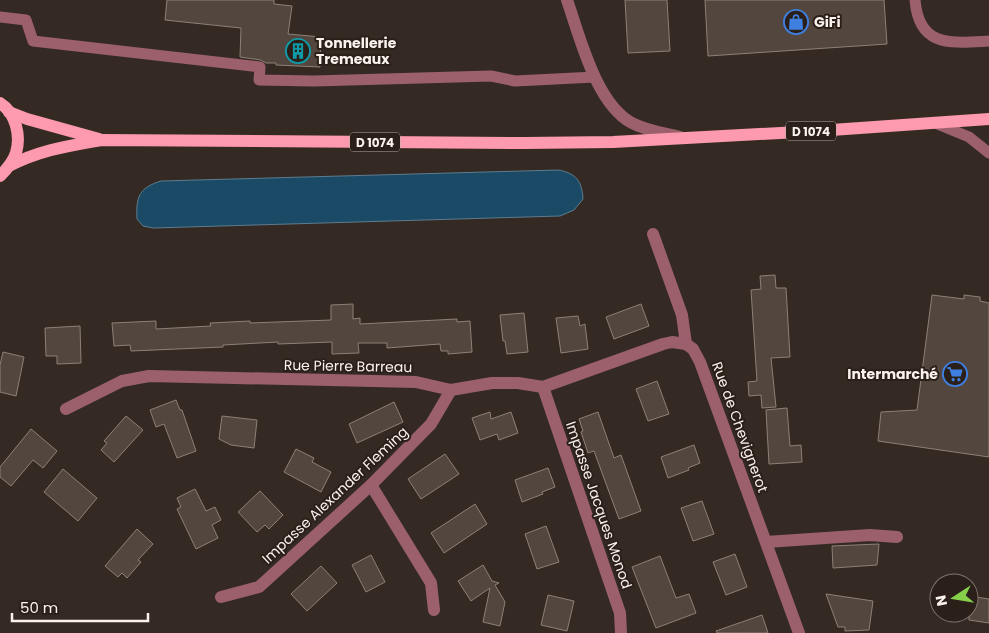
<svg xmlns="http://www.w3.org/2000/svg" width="989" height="633" font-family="Poppins,sans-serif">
<rect width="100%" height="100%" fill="#352a23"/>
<path fill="#1a4a66" stroke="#5d7c8e" d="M 558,170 C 576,173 582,181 583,199 L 574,210 L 560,216 L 153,228 L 143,226 L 137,219 C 136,198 138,188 161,181 Z"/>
<g fill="#52463e" stroke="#8e8077">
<path d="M 167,0 L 274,0 L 274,4 L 292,6 L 288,34 L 321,37 L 320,67 L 276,65 L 276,63 L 266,63 L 261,60 L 240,57 L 241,28 L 165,20 Z"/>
<path d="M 625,0 L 667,0 L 670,51 L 628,53 Z"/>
<path d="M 705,0 L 884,0 L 887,44 L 708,56 Z"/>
<path d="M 775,275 L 776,288 L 786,288 L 790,357 L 771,358 L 776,407 L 762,408 L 761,395 L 749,396 L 748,382 L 757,381 L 751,290 L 761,289 L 760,276 Z"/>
<path d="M 932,295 L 964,299 L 964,295 L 980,297 L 980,301 L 989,303 L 989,457 L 878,441 L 881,412 L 917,410 Z"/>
<path d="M 353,304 L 353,319 L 360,318 L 360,324 L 457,319 L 457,322 L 470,321 L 472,352 L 448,354 L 448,351 L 441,351 L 440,344 L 387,348 L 387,343 L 358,343 L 359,353 L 332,354 L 332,342 L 278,344 L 278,342 L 223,345 L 223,347 L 131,351 L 130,345 L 114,346 L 112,323 L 156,321 L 156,329 L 211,326 L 210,323 L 250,321 L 250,323 L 331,320 L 331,305 Z"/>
<path d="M 641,304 L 649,326 L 614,339 L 606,317 Z"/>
<path d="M 524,313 L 528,352 L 507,354 L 505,341 L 503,341 L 500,315 Z"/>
<path d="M 578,316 L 580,326 L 585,324 L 588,349 L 561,353 L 556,318 Z"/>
<path d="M 80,326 L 81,363 L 57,364 L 57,356 L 46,356 L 45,328 Z"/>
<path d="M 3,352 L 24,357 L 16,396 L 0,392 L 0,365 Z"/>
<path d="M 657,381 L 669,414 L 648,421 L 636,389 Z"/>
<path d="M 176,400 L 180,410 L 182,410 L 196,451 L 177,458 L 164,424 L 156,427 L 150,410 Z"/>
<path d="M 394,402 L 403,422 L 357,443 L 349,424 Z"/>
<path d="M 787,408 L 790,446 L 801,445 L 802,462 L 769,464 L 766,410 Z"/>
<path d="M 490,412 L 491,419 L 511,412 L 518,433 L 499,440 L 497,434 L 480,440 L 472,418 Z"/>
<path d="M 598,412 L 614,458 L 621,455 L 641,511 L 619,519 L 594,451 L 588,453 L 581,432 L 583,431 L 579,419 Z"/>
<path d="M 126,416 L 143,430 L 114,462 L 101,450 L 107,443 L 104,441 Z"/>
<path d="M 222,416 L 257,420 L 254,448 L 231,445 L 219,439 Z"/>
<path d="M 31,429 L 57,451 L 43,468 L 33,460 L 11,486 L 0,477 L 0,467 Z"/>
<path d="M 694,445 L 700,463 L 688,468 L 689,470 L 668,478 L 661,457 Z"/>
<path d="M 296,449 L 314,458 L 312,462 L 331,472 L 321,492 L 284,472 Z"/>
<path d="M 445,454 L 459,474 L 421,499 L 408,479 Z"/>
<path d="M 548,468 L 555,487 L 542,492 L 543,494 L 522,502 L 515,480 Z"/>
<path d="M 63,469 L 97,498 L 78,521 L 44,492 Z"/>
<path d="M 195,489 L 206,511 L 215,507 L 221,520 L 212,525 L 218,538 L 196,549 L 177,509 L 181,507 L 177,498 Z"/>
<path d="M 260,491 L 283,515 L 269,529 L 265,525 L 257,532 L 238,512 Z"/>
<path d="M 702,501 L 714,534 L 693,541 L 681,508 Z"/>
<path d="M 475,504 L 487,524 L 444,553 L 431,533 Z"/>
<path d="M 546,526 L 559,562 L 537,569 L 525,534 Z"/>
<path d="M 137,529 L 153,544 L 138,560 L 141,562 L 127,578 L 122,573 L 118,577 L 105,566 Z"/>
<path d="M 879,544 L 877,565 L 833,568 L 832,546 Z"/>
<path d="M 735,554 L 747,587 L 726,595 L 713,562 Z"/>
<path d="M 371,555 L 385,582 L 366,592 L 352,565 Z"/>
<path d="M 660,556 L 676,598 L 689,594 L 696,613 L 656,628 L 632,567 Z"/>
<path d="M 483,565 L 492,581 L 499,583 L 495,585 L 505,602 L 500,626 L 483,622 L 490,588 L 471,601 L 458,581 Z"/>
<path d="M 321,566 L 337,583 L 307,611 L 291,594 Z"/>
<path d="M 826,594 L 873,601 L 869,630 L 845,631 L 845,627 L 838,627 Z"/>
<path d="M 548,595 L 574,601 L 567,631 L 541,625 Z"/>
<path d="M 969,596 L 989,599 L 989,623 L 969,620 Z"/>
<path d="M 762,615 L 768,633 L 717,633 L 716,631 Z"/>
</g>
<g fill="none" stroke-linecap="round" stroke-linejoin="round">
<g stroke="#9c606d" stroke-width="11">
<path d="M 915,0 C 919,48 951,43 989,41"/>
<path d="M 0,17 L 26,20 L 33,41 L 260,67 L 259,80 L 314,81 L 491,76 L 515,81 L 595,77"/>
<path d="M 935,123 L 969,137 L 989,153"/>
</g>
<g stroke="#9c606d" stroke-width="12">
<path d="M 567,0 C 580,37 596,104 632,123 C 647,131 665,133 680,137"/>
<path d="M 653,234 L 682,315 L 686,344 L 693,349 L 700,362 L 799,633"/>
<path d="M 543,387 L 620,613 L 621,633"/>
<path d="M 66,409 L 122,381 L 149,376 L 416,382 L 451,390 L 492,383 L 518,383 L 543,387 L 663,344 L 672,342 L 686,344"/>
<path d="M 371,485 L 431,583 L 434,610"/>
<path d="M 766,542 L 870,535 L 897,537"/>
<path d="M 221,597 L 259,587 L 371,485 L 431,424 L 451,390"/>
</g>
<g stroke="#fd9aaf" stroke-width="12">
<path d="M 0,103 C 16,113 21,136 16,153 C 13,162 7,169 0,176"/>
<path d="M 9,112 L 27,119 L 99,139"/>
<path d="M 9,166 C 40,150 68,146 101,140 L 525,143 L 613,142 L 817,131 L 989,119"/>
</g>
</g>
<defs>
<symbol id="shop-ring" viewBox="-11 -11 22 22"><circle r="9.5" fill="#2b2019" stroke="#3f7fe0" stroke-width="1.5"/><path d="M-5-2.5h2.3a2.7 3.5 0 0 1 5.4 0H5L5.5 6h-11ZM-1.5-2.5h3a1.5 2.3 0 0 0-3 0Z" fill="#3f7fe0"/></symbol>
<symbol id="building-ring" viewBox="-11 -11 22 22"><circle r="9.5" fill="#2b2019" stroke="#0f9aa8" stroke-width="1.5"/><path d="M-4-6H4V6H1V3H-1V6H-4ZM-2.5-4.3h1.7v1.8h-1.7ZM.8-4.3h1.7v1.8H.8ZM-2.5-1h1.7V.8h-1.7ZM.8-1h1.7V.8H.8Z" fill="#0f9aa8"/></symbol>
<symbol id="supermarket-ring" viewBox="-11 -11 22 22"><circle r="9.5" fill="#2b2019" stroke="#3f7fe0" stroke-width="1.5"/><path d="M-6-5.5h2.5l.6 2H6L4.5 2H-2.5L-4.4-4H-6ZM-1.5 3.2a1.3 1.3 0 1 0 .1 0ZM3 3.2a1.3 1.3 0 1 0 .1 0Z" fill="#3f7fe0"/></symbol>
</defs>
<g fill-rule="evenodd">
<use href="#shop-ring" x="782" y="8" width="28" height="28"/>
<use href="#building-ring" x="284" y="37" width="28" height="28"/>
<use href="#supermarket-ring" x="941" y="360" width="28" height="28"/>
</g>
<g text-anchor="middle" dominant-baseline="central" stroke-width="4" stroke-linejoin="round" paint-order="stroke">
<g fill="#2b2019" stroke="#bcb3ad" stroke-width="1">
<rect x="786" y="121.5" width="50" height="19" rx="4"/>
<rect x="350" y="132.5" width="50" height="19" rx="4"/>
</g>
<g font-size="12" font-weight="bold" fill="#faf2ed">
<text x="811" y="131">D 1074</text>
<text x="375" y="142">D 1074</text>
</g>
<g font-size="14" font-weight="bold" fill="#faf2ed" stroke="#2b2019" text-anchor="start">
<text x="814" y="22">GiFi</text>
<text x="316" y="43">Tonnellerie<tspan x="316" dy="16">Tremeaux</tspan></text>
<text x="938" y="374" text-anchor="end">Intermarché</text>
</g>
<g font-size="14" fill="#faf2ed" stroke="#2b2019">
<text transform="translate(348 366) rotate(1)">Rue Pierre Barreau</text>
<text transform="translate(740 427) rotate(70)">Rue de Chevignerot</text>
<text transform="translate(335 495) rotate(-43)">Impasse Alexander Fleming</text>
<text transform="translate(599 505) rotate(71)">Impasse Jacques Monod</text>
</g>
</g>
<g transform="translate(954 598) rotate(258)"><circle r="24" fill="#2b2019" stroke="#7e746e"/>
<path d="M0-4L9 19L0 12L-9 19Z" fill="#86cf4b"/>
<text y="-8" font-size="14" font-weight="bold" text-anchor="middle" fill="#faf2ed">N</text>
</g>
<path d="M12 613v8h136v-8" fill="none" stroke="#faf2ed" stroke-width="2.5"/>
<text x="20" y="613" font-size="15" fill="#faf2ed" stroke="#2b2019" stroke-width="4" paint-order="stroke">50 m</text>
</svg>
